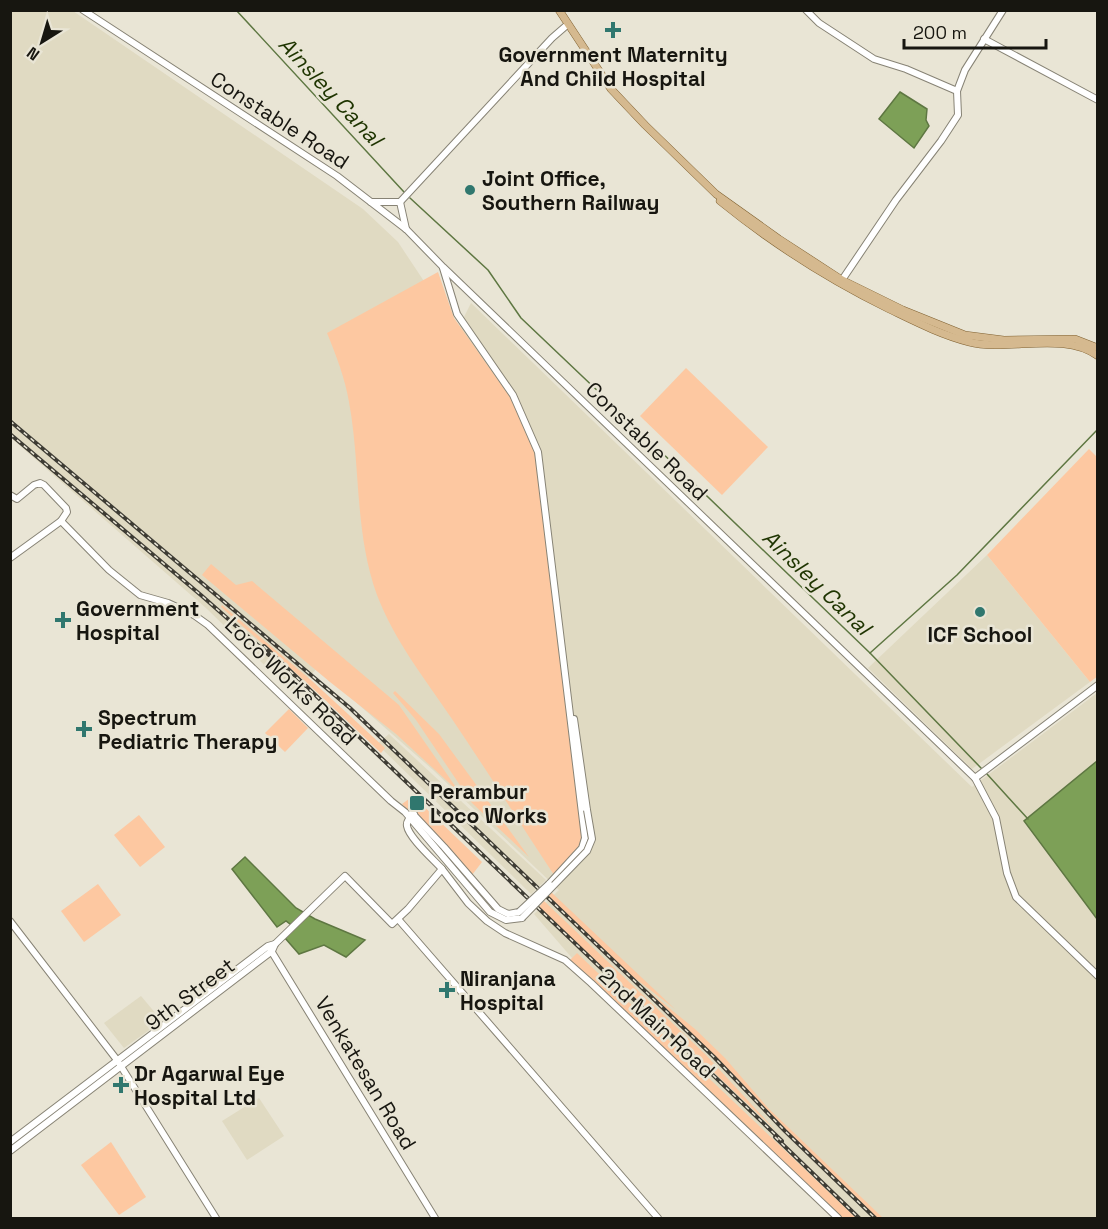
<svg xmlns="http://www.w3.org/2000/svg" width="1108" height="1229" font-family="'Space Grotesk',sans-serif">
<rect width="100%" height="100%" fill="#e9e5d5"/>
<g fill="#e0dac2">
<path d="M 11,11 L 73,11 L 363,209 L 398,242 L 457,331 L 471,303 L 972,787 L 1097,693 L 1097,1218 L 839,1218 L 765,1140 L 572,958 L 534,914 L 559,890 L 433,770 L 317,668 L 294,694 L 207,609 L 11,438 Z"/>
<path d="M 987,555 L 1090,682 L 972,769 L 868,668 Z"/>
<path d="M 389,734 L 546,880 L 531,894 L 377,744 Z"/>
<path d="M 141,996 L 162,1021 L 124,1048 L 104,1023 Z"/>
<path d="M 259,1098 L 284,1136 L 247,1160 L 222,1121 Z"/>
</g>
<g fill="#fdc8a1">
<path d="M 438,272 L 454,318 L 510,397 L 535,454 L 583,837 C 578,852 565,864 554,875 C 520,823 487,771 452,719 C 425,679 394,640 377,595 C 354,531 361,467 349,402 C 345,378 336,355 327,333 Z"/>
<path d="M 686,368 L 768,447 L 722,495 L 640,416 Z"/>
<path d="M 1089,449 L 1098,458 L 1098,676 L 1090,682 L 987,555 Z"/>
<path d="M 211,564 L 236,585 L 252,581 L 399,705 L 460,793 L 396,734 L 330,682 L 202,575 Z"/>
<path d="M 222,605 L 311,680 L 385,748 L 381,753 L 306,682 L 221,607 Z"/>
<path d="M 395,691 L 439,734 L 529,857 L 472,803 L 416,720 L 393,693 Z"/>
<path d="M 289,709 L 308,728 L 285,752 L 265,733 Z"/>
<path d="M 413,796 L 482,862 L 472,875 L 416,812 L 407,809 L 402,804 Z"/>
<path d="M 139,815 L 165,847 L 140,867 L 114,835 Z"/>
<path d="M 98,884 L 121,915 L 84,942 L 61,911 Z"/>
<path d="M 551,892 L 675,1009 L 628,973 L 547,896 Z"/>
<path d="M 544,901 L 706,1055 L 776,1131 L 539,907 Z"/>
<path d="M 577,953 L 856,1218 L 842,1218 L 569,961 Z"/>
<path d="M 647,990 L 695,1029 L 725,1058 L 769,1109 L 883,1218 L 877,1218 L 789,1134 L 739,1080 Z"/>
<path d="M 111,1142 L 146,1197 L 119,1215 L 81,1165 Z"/>
</g>
<g fill="#7da057" stroke="#5e7742" stroke-width="1.5">
<path d="M 900,92 L 927,109 L 926,120 L 929,126 L 914,148 L 879,119 Z"/>
<path d="M 1097,761 L 1097,919 L 1024,821 Z"/>
<path d="M 245,857 L 296,908 L 315,919 L 365,940 L 346,957 L 324,945 L 299,954 L 285,938 L 295,928 L 286,921 L 277,927 L 232,869 Z"/>
</g>
<g fill="none" stroke-linecap="round" stroke-linejoin="round">
<g stroke="#5e7742" stroke-width="1.5">
<path d="M 236,10 L 404,192"/>
<path d="M 410,198 L 488,270 L 521,318 L 623,415"/>
<path d="M 629,421 L 870,653 L 981,768"/>
<path d="M 870,653 L 957,575 L 1098,429"/>
<path d="M 987,774 L 1028,819"/>
</g>
<defs>
<g id="secondary">
<path d="M 83,10 L 337,176 L 406,229 L 443,267 L 975,778 L 996,818 L 1007,873 L 1016,897 L 1098,976"/>
<path d="M 806,10 L 819,23 L 874,59 L 906,69 L 957,91"/>
<path d="M 984,39 L 1098,100"/>
<path d="M 371,202 L 400,202 L 552,38 L 567,25"/>
<path d="M 400,202 L 406,229"/>
<path d="M 443,268 L 457,314 L 513,395 L 538,452 L 585,838 L 582,848 L 549,884"/>
<path d="M 842,280 L 896,200 L 941,141 L 958,115 L 957,91 L 965,70 L 1003,10"/>
<path d="M 10,495 L 17,499 L 34,485 L 40,483 L 44,485 L 66,508 L 67,512 L 61,521 L 109,570 L 140,595 L 168,603 L 194,615 L 208,625 L 391,801 L 405,812 L 490,912 L 506,920 L 522,918"/>
<path d="M 10,558 L 61,521"/>
<path d="M 574,719 L 587,810"/>
<path d="M 975,778 L 1098,685"/>
<path d="M 412,813 L 444,847 L 498,909 L 508,914 L 519,912"/>
<path d="M 442,869 L 468,903 L 487,921 L 505,933 L 565,960 L 591,983 L 838,1218"/>
<path d="M 398,919 L 658,1218"/>
<path d="M 10,921 L 117,1060 L 216,1218"/>
<path d="M 270,949 L 435,1218"/>
<path d="M 10,1142 L 268,946 L 275,944"/>
<path d="M 10,1151 L 272,951 L 275,944 L 345,876 L 392,924 L 408,909 L 442,869 C 434,860 409,838 407,826 C 406,821 410,818 414,814"/>
</g>
<g id="primary">
<path d="M 559,10 L 611,89 L 645,125 L 716,194 L 779,239 L 842,280 L 903,310 L 965,335 L 1004,340 L 1075,339 L 1098,348"/>
<path d="M 720,201 C 773,244 828,279 889,309 C 914,321 941,335 969,342 C 1008,352 1064,331 1098,356"/>
</g>
</defs>
<use href="#secondary" stroke="#878375" stroke-width="8"/>
<use href="#primary" stroke="#806232" stroke-width="8"/>
<use href="#secondary" stroke="#fff" stroke-width="6"/>
<use href="#primary" stroke="#d5b98f" stroke-width="7"/>
<defs>
<g id="rail">
<path d="M 10,421 L 350,708 L 714,1057 L 785,1131 L 875,1218"/>
<path d="M 10,434 L 202,596 L 269,655"/>
<path d="M 264,646 L 782,1141"/>
<path d="M 775,1137 L 859,1218"/>
</g>
</defs>
<use href="#rail" stroke="#3e3c34" stroke-width="4"/>
<use href="#rail" stroke="#e9e5d5" stroke-width="1.5" stroke-dasharray="4.5" stroke-linecap="butt"/>
<defs>
<g id="secondary-bridge">
<path d="M 519,912 L 549,884"/>
<path d="M 522,918 L 587,851 L 592,839 L 587,810"/>
</g>
</defs>
<use href="#secondary-bridge" stroke="#878375" stroke-width="8" stroke-linecap="butt"/>
<use href="#secondary-bridge" stroke="#fff" stroke-width="6"/>
</g>
<g fill="#30776e" stroke="#e9e5d5" stroke-width="2">
<path d="M610 21h6v6h6v6h-6v6h-6v-6h-6v-6h6z"/>
<circle cx="470" cy="190" r="6"/>
<circle cx="980" cy="612" r="6"/>
<path d="M60 611h6v6h6v6h-6v6h-6v-6h-6v-6h6z"/>
<path d="M81 720h6v6h6v6h-6v6h-6v-6h-6v-6h6z"/>
<rect x="409" y="795" width="16" height="16" rx="3"/>
<path d="M444 981h6v6h6v6h-6v6h-6v-6h-6v-6h6z"/>
<path d="M118 1076h6v6h6v6h-6v6h-6v-6h-6v-6h6z"/>
</g>
<g text-anchor="middle" dominant-baseline="central" stroke-width="5" stroke-linejoin="round" paint-order="stroke">
<g font-size="21" font-weight="bold" fill="#171610" stroke="#e9e5d5" text-anchor="start">
<text x="613" y="54" text-anchor="middle">Government Maternity<tspan x="613" dy="24">And Child Hospital</tspan></text>
<text x="482" y="178">Joint Office,<tspan x="482" dy="24">Southern Railway</tspan></text>
<text x="76" y="608">Government<tspan x="76" dy="24">Hospital</tspan></text>
<text x="980" y="634" text-anchor="middle">ICF School</text>
<text x="98" y="717">Spectrum<tspan x="98" dy="24">Pediatric Therapy</tspan></text>
<text x="430" y="791">Perambur<tspan x="430" dy="24">Loco Works</tspan></text>
<text x="460" y="978">Niranjana<tspan x="460" dy="24">Hospital</tspan></text>
<text x="134" y="1073">Dr Agarwal Eye<tspan x="134" dy="24">Hospital Ltd</tspan></text>
</g>
<g font-size="21" fill="#171610" stroke="#e9e5d5">
<text transform="translate(280 120) rotate(33)">Constable Road</text>
<text transform="translate(647 441) rotate(44)">Constable Road</text>
<text transform="translate(291 681) rotate(44)">Loco Works Road</text>
<text transform="translate(190 994) rotate(-37)">9th Street</text>
<text transform="translate(657 1023) rotate(43)">2nd Main Road</text>
<text transform="translate(366 1073) rotate(59)">Venkatesan Road</text>
</g>
<g font-size="22" font-style="italic" fill="#1e3400" stroke="#e9e5d5">
<text transform="translate(331 91) rotate(47)">Ainsley Canal</text>
<text transform="translate(817 582) rotate(44)">Ainsley Canal</text>
</g>
</g>
<rect width="1108" height="1229" fill="none" stroke="#171610" stroke-width="24"/>
<g transform="translate(42 42) rotate(217)" stroke="#e9e5d5" stroke-width="4.5" paint-order="stroke">
<path d="M0-4.5L10 22L0 15L-10 22Z" fill="#171610"/>
<text y="-9" font-size="16" font-weight="bold" text-anchor="middle" fill="#171610">N</text>
</g>
<path d="M904 39v9h142v-9" fill="none" stroke="#171610" stroke-width="3"/>
<text x="913" y="39" font-size="18" fill="#171610" stroke="#e9e5d5" stroke-width="4.5" paint-order="stroke">200 m</text>
</svg>
